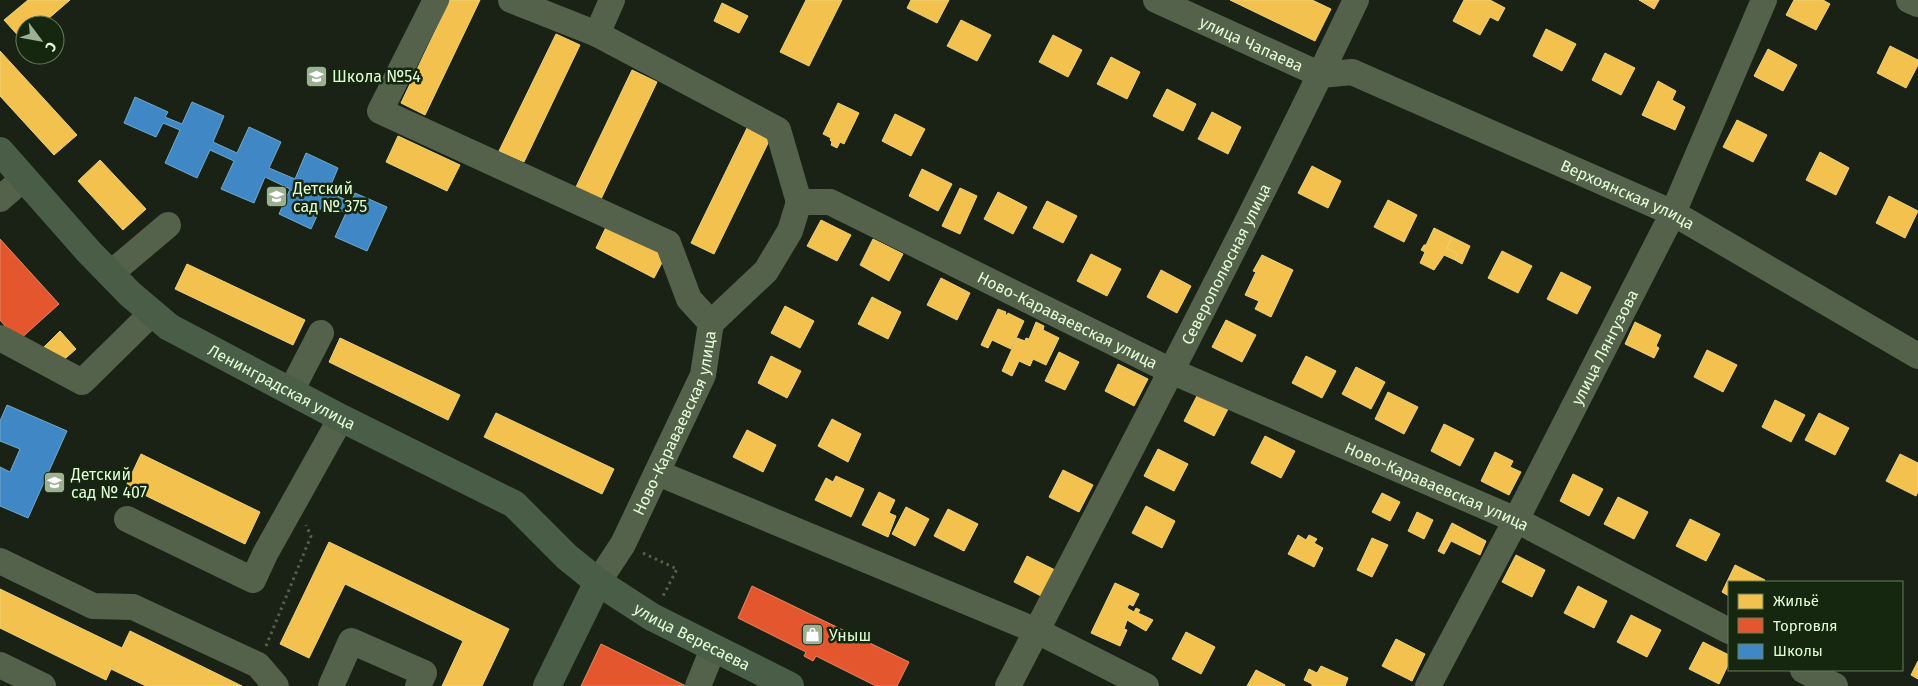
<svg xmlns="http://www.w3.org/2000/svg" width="1918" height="686" font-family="'Fira Sans',sans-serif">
<rect width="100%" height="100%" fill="#192215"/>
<g fill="#f2c14e" stroke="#eed377">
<path d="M 28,0 L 70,0 L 41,25 L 25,25 L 25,39 L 23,41 L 4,20 Z"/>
<path d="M 450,0 L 480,0 L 425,115 L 401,103 Z"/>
<path d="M 806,0 L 842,0 L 809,66 L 780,52 Z"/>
<path d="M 911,0 L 949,0 L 937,23 L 907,8 Z"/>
<path d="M 1230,0 L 1312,0 L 1331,9 L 1315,41 Z"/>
<path d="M 1464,0 L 1490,0 L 1505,8 L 1498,21 L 1490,17 L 1480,35 L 1453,21 Z"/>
<path d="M 1639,0 L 1659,0 L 1654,9 Z"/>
<path d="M 1794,0 L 1823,0 L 1830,4 L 1816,30 L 1786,15 Z"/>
<path d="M 722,3 L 748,16 L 739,33 L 714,21 Z"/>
<path d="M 961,20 L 991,35 L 977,61 L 947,46 Z"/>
<path d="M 1546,29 L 1576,44 L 1562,71 L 1533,56 Z"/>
<path d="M 556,34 L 580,45 L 524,162 L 499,151 Z"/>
<path d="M 1053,35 L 1082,50 L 1068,77 L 1039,62 Z"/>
<path d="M 1890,46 L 1918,60 L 1918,65 L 1906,88 L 1877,73 Z"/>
<path d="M 1768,49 L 1797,65 L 1783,91 L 1754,76 Z"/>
<path d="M 0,51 L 77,135 L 54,155 L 0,96 Z"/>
<path d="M 1605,53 L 1635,68 L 1621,95 L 1592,80 Z"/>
<path d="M 1111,57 L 1140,72 L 1127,99 L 1097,84 Z"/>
<path d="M 632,70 L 657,82 L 601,199 L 576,187 Z"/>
<path d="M 1658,81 L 1676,91 L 1672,100 L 1685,107 L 1675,130 L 1642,115 Z"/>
<path d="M 1167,89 L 1196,104 L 1183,131 L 1153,116 Z"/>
<path d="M 838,103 L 859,113 L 844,144 L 840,142 L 837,148 L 831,145 L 832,142 L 830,140 L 831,138 L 823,134 Z"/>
<path d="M 1212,112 L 1241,127 L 1228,154 L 1198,139 Z"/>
<path d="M 895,114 L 925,129 L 911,156 L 882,141 Z"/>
<path d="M 1737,120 L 1767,135 L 1753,162 L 1723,147 Z"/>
<path d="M 748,126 L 771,137 L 714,254 L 691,243 Z"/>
<path d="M 398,136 L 460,165 L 447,191 L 386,162 Z"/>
<path d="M 1820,152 L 1849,168 L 1836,195 L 1806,180 Z"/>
<path d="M 100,160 L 146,209 L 123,230 L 78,181 Z"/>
<path d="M 1312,166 L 1341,181 L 1328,208 L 1298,193 Z"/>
<path d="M 922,169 L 952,184 L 938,211 L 909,196 Z"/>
<path d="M 960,188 L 977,196 L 960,234 L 942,226 Z"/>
<path d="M 998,192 L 1027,207 L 1013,234 L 984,219 Z"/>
<path d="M 1889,196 L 1918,211 L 1905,238 L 1876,223 Z"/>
<path d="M 1388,200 L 1417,215 L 1404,242 L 1374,227 Z"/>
<path d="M 1047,201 L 1077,216 L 1063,243 L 1033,228 Z"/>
<path d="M 821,220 L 851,235 L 837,261 L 807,246 Z"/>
<path d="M 607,225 L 666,255 L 654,278 L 596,248 Z"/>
<path d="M 1434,228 L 1452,237 L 1447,248 L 1458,254 L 1455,260 L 1444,255 L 1434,270 L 1420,263 L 1425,252 L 1421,250 L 1424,245 L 1426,245 Z"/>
<path d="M 1452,237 L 1470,246 L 1462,264 L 1455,260 L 1458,254 L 1447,248 Z"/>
<path d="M 873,239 L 903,254 L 889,281 L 860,265 Z"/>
<path d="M 1502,251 L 1532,266 L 1518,293 L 1488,278 Z"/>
<path d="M 1091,254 L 1121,269 L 1107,296 L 1077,281 Z"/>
<path d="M 1262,255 L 1293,270 L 1271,317 L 1255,309 L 1259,301 L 1245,295 L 1256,272 L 1253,271 Z"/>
<path d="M 187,264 L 305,320 L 293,345 L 175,289 Z"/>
<path d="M 1161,270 L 1191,286 L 1177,313 L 1147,297 Z"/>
<path d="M 1561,272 L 1591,287 L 1577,314 L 1547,299 Z"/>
<path d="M 941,278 L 970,293 L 957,320 L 927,305 Z"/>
<path d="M 872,297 L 901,312 L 888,339 L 858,324 Z"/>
<path d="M 785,306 L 814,321 L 800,348 L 771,333 Z"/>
<path d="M 998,309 L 1006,312 L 1005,315 L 1007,315 L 1008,313 L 1024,321 L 1011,349 L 992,340 L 988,348 L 981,345 Z"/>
<path d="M 1226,320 L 1256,335 L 1242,362 L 1212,347 Z"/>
<path d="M 1036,322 L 1044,326 L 1043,330 L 1059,338 L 1046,365 L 1033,359 L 1030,366 L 1019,361 L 1012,376 L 1002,371 L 1017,338 L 1025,341 L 1026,338 L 1029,339 Z"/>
<path d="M 1635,322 L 1661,335 L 1656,346 L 1659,348 L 1654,358 L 1625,344 Z"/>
<path d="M 60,331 L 76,349 L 58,365 L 43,348 Z"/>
<path d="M 340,338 L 460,395 L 448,420 L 329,362 Z"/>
<path d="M 1707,350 L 1737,365 L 1723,392 L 1694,377 Z"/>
<path d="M 1059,352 L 1079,362 L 1065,390 L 1045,381 Z"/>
<path d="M 771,356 L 801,371 L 787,398 L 758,383 Z"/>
<path d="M 1306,356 L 1336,371 L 1322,398 L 1292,383 Z"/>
<path d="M 1118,364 L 1148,379 L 1134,406 L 1105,391 Z"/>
<path d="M 1356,367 L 1385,382 L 1371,409 L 1342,394 Z"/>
<path d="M 1388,392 L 1418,407 L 1404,434 L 1375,419 Z"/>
<path d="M 1198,394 L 1228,409 L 1214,436 L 1184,421 Z"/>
<path d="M 1775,400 L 1805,415 L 1791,442 L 1762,427 Z"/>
<path d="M 496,413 L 614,469 L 602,494 L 484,437 Z"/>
<path d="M 1819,413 L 1849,428 L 1835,455 L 1805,440 Z"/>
<path d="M 832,419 L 861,434 L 848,462 L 818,446 Z"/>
<path d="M 1444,424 L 1474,439 L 1460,466 L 1431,451 Z"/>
<path d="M 747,430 L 776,445 L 763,472 L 733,457 Z"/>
<path d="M 1265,436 L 1295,451 L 1281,478 L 1251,463 Z"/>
<path d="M 1158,449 L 1188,464 L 1174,491 L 1144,476 Z"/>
<path d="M 1495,452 L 1513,461 L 1510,467 L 1521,472 L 1509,495 L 1481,481 Z"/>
<path d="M 141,454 L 260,512 L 245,544 L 126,486 Z"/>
<path d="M 1900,454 L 1918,463 L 1918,492 L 1916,496 L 1886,481 Z"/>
<path d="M 1063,470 L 1093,485 L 1079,512 L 1049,497 Z"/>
<path d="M 1573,474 L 1603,489 L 1589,516 L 1560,501 Z"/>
<path d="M 836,476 L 864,489 L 851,517 L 815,500 L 826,478 L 833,482 Z"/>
<path d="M 879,492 L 895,500 L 889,513 L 896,516 L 888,537 L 862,525 Z"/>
<path d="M 1382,493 L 1400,502 L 1390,521 L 1372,512 Z"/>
<path d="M 1618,497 L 1648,512 L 1634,539 L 1604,524 Z"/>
<path d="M 1146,506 L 1175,521 L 1162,548 L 1132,533 Z"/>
<path d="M 906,507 L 929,519 L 915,546 L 892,534 Z"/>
<path d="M 948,509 L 978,524 L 964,551 L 934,536 Z"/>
<path d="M 1417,512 L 1433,520 L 1424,539 L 1408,531 Z"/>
<path d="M 1690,519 L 1720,534 L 1706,561 L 1676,546 Z"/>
<path d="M 1452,523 L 1486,541 L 1480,555 L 1451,541 L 1444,554 L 1438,551 Z"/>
<path d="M 1298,535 L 1306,540 L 1309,535 L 1317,539 L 1314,543 L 1323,548 L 1314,567 L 1288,554 Z"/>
<path d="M 1372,538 L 1388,545 L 1372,577 L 1357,570 Z"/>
<path d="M 329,542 L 509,629 L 482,686 L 442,686 L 463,641 L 345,584 L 309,658 L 280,644 Z"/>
<path d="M 1516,555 L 1545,570 L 1532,597 L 1502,582 Z"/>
<path d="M 1027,556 L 1057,571 L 1043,597 L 1014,582 Z"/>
<path d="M 1735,565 L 1765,580 L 1764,582 L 1729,582 L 1729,596 L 1722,592 Z"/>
<path d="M 1115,583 L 1139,594 L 1133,606 L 1129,604 L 1127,608 L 1134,612 L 1136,608 L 1140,610 L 1138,613 L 1153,620 L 1146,631 L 1127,620 L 1124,629 L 1127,630 L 1120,646 L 1091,633 Z"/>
<path d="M 1578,586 L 1607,601 L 1594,628 L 1564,613 Z"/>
<path d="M 0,589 L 122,648 L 130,631 L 242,686 L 146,686 L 111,669 L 106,680 L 0,628 Z"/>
<path d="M 1631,615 L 1661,630 L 1647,657 L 1617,642 Z"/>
<path d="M 1186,632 L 1215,647 L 1201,674 L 1172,659 Z"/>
<path d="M 1396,639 L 1425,654 L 1412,681 L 1382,666 Z"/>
<path d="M 1703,642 L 1729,655 L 1729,663 L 1719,684 L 1689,669 Z"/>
<path d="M 1918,661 L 1918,679 L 1911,675 Z"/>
<path d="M 1321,666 L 1348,678 L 1345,686 L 1312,686 L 1312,684 L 1304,680 L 1309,669 L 1317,673 Z"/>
<path d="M 1256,670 L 1285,685 L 1285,686 L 1247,686 Z"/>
</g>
<g fill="#e4572e" stroke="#e48960">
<path d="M 0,239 L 59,304 L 18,341 L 0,320 Z"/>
<path d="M 752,586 L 909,662 L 897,686 L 876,686 L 816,656 L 813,661 L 804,656 L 806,652 L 738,618 Z"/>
<path d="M 601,644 L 686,686 L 581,686 Z"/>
</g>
<g fill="#3f88c5" stroke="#70abca">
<path d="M 135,97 L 168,112 L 165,117 L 182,124 L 192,102 L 224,116 L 213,142 L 237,153 L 249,127 L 281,142 L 269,168 L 295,179 L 306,153 L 338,168 L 328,192 L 351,202 L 355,193 L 387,207 L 367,251 L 335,237 L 346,213 L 323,203 L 311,229 L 279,214 L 290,189 L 265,177 L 254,203 L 221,189 L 234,161 L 210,150 L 197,178 L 165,163 L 180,130 L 163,123 L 156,137 L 124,123 Z"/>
<path d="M 7,405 L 67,431 L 28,518 L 0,506 L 0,467 L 10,472 L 20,449 L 0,441 L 0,421 Z"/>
</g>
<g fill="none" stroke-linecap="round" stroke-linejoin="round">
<g stroke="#5c5e46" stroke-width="3" stroke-dasharray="2.5 4" stroke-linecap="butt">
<path d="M 643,553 L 677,569 L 662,598"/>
<path d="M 266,646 L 311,536 L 306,525"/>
</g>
<g stroke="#54624b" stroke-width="26">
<path d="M 436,0 L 380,111 L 668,243 L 689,299 L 711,323"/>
<path d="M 511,0 L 597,34"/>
<path d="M 612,0 L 597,34 L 778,130 L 799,202"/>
<path id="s1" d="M 1156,0 L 1321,75 L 1352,72 L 1673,213 L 1918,356"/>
<path d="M 1909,0 L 1918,4"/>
<path d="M 0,199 L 24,178"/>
<path d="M 110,274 L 168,225"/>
<path d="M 0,338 L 82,382 L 152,313"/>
<path d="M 291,391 L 321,333"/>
<path d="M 658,473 L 1037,631 L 1146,686"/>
<path d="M 127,519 L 253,580 L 265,554 L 341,418"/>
<path d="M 0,561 L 93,606 L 133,607 L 258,665 L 276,686"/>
<path id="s2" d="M 598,582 L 623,544 L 703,375 L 711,323 L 766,271 L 790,231 L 799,202 L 830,202 L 1171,371 L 1516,520 L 1729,631"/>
<path d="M 0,665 L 43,686"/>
<path d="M 1803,670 L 1835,686"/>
<path d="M 331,686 L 351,641 L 424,673 L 418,686"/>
<path d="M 698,686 L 713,649"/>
<path id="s3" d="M 1008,686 C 1126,458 1246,231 1356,0"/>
<path id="s4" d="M 1428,686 L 1516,520 L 1673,213 L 1764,0"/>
</g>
<g stroke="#4a5e47" stroke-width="28">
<path id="s5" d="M 0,151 L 89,252 L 130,294 L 169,327 L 341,418 L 514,504 L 567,557 L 598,582 L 652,617 L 790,686"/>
<path d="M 547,686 L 598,582"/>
</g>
</g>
<defs>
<symbol id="school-square" viewBox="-11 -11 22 22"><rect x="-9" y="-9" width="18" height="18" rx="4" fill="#9cb192" stroke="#162710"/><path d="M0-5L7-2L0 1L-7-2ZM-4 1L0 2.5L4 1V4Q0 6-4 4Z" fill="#fff"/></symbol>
<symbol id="shop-square" viewBox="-11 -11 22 22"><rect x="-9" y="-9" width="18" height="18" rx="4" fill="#9cb192" stroke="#162710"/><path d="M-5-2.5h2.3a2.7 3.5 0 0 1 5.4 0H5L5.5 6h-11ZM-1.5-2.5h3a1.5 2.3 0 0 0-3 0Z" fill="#fff"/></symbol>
</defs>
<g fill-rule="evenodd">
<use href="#school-square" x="304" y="64" width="25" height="25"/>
<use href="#school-square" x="264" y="184" width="25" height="25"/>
<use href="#school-square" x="42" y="470" width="25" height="25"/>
<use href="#shop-square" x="800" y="622" width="25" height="25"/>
</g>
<g text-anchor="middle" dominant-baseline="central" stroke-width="5" stroke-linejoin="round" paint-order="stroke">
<g font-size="16" fill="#e3fed6" stroke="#162710">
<text stroke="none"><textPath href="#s1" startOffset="105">улица Чапаева</textPath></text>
<text stroke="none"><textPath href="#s1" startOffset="514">Верхоянская улица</textPath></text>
<text stroke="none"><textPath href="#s3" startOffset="475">Северополюсная улица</textPath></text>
<text stroke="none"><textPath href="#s2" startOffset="734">Ново-Караваевская улица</textPath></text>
<text stroke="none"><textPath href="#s4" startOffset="382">улица Лянгузова</textPath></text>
<text stroke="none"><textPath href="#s5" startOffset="372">Ленинградская улица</textPath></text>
<text stroke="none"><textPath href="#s2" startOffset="178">Ново-Караваевская улица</textPath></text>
<text stroke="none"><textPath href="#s2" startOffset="1139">Ново-Караваевская улица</textPath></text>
<text stroke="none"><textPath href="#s5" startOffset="856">улица Вересаева</textPath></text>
</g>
<g font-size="16" fill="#e3fed6" stroke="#162710" text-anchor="start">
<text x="332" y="76">Школа №54</text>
<text x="293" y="188">Детский<tspan x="293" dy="18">сад № 375</tspan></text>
<text x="71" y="474">Детский<tspan x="71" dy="18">сад № 407</tspan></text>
<text x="829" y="635">Уныш</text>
</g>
</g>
<rect x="1728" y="581" width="175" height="90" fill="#162710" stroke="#687d5f"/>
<rect x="1738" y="594" width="25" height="15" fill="#f2c14e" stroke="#687d5f"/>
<text x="1773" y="606" font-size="15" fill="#e3fed6">Жильё</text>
<rect x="1738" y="618" width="25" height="15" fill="#e4572e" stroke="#687d5f"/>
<text x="1773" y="631" font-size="15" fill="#e3fed6">Торговля</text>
<rect x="1738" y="644" width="25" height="15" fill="#3f88c5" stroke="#687d5f"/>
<text x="1773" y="656" font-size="15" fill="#e3fed6">Школы</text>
<g transform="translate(40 40) rotate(122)"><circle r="24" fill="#162710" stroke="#687d5f"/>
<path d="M0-4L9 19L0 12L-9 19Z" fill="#9cb192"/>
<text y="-8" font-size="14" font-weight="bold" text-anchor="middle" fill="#e3fed6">С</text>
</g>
</svg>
